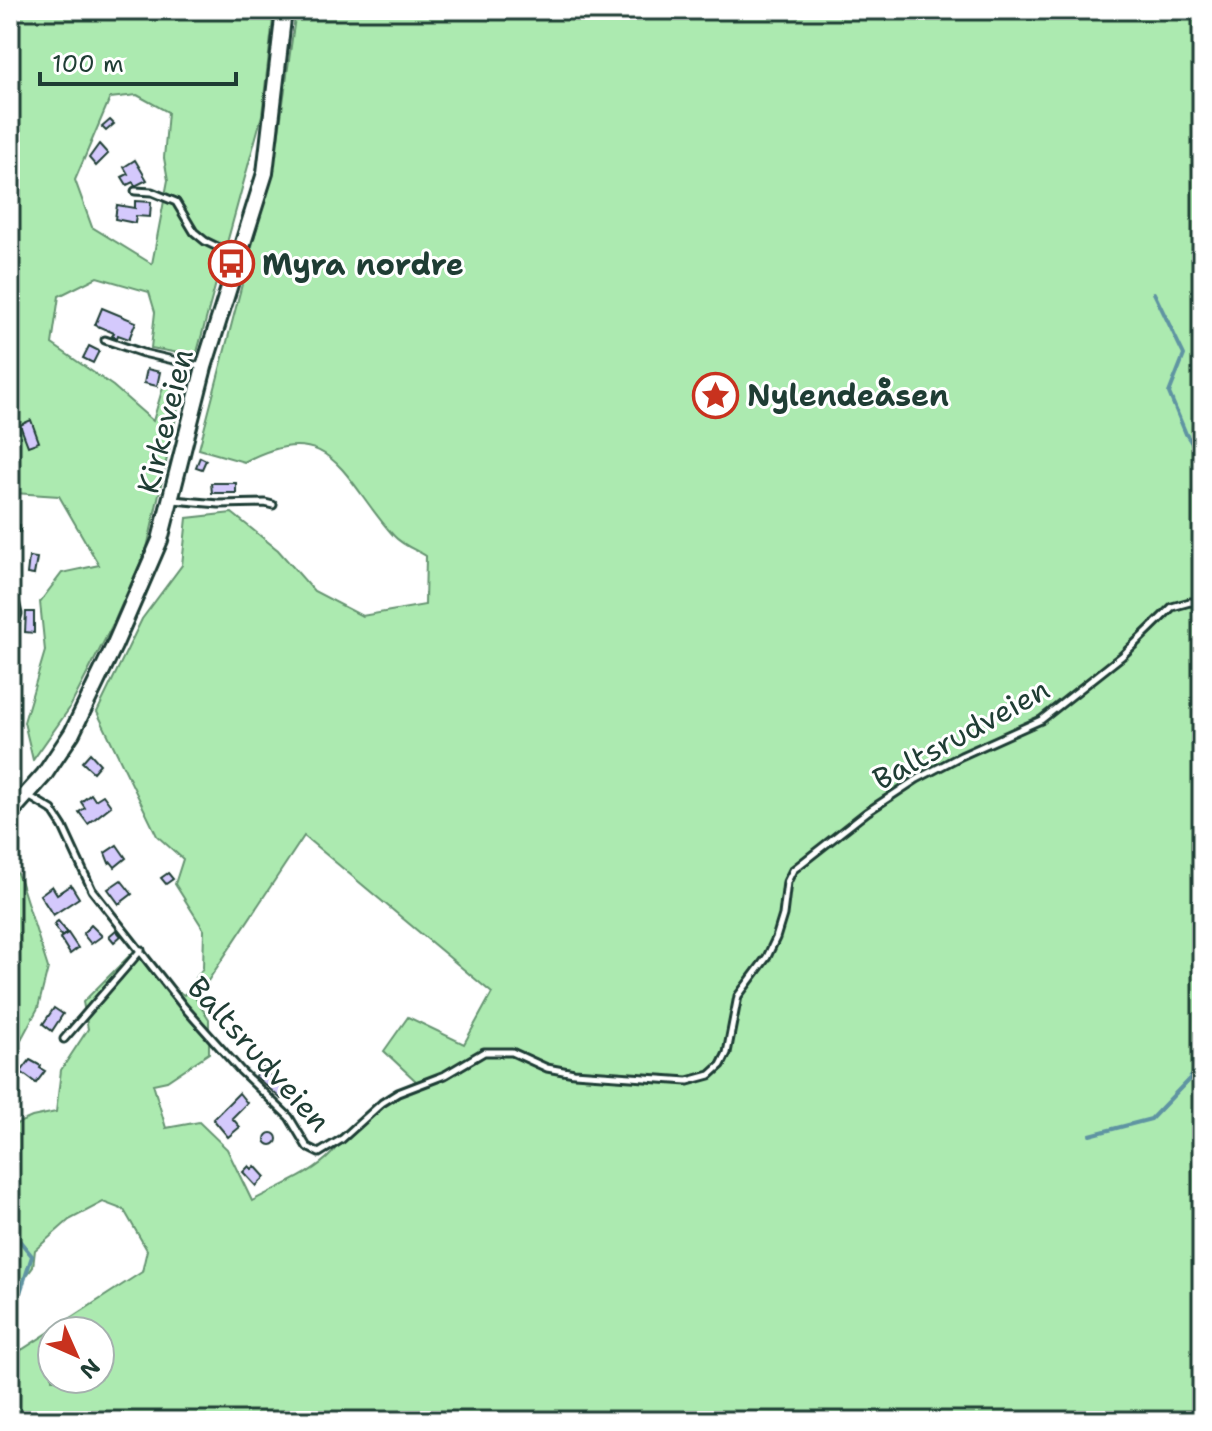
<svg xmlns="http://www.w3.org/2000/svg" width="1212" height="1431" font-family="'Shantell Sans',sans-serif">
<rect width="100%" height="100%" fill="#fff"/>
<filter id="ink" filterUnits="userSpaceOnUse"><feTurbulence type="fractalNoise" baseFrequency=".0125" numOctaves="2"/><feDisplacementMap in="SourceGraphic" scale="16" xChannelSelector="R" yChannelSelector="G"/><feConvolveMatrix kernelMatrix="1 2 1 2 8 2 1 2 1" color-interpolation-filters="sRGB"/></filter>
<g filter="url(#ink)">
<g fill="#aceab0" stroke="#669472" stroke-width="2" fill-rule="evenodd">
<path d="M 10,10 L 274,10 L 262,115 L 196,356 L 151,348 L 155,312 L 149,292 L 97,277 L 59,296 L 52,344 L 113,386 L 153,421 L 163,387 L 184,381 L 147,548 L 115,620 L 69,709 L 33,760 L 24,722 L 45,651 L 40,602 L 62,573 L 99,565 L 59,496 L 14,493 L 10,496 ZM 137,95 L 168,112 L 164,158 L 168,180 L 152,264 L 92,227 L 75,180 L 110,98 Z"/>
<path d="M 296,10 L 1202,10 L 1202,1421 L 10,1421 L 10,1354 L 23,1349 L 142,1272 L 147,1250 L 124,1210 L 103,1202 L 69,1220 L 35,1250 L 33,1267 L 10,1298 L 10,1117 L 14,1125 L 32,1117 L 56,1112 L 61,1070 L 88,1029 L 83,1002 L 135,950 L 152,974 L 184,995 L 203,968 L 204,930 L 175,884 L 183,859 L 157,836 L 97,712 L 142,619 L 182,565 L 187,518 L 232,513 L 278,550 L 314,591 L 362,616 L 425,605 L 426,556 C 416,550 402,545 394,536 C 344,482 333,414 244,462 L 199,449 L 258,223 L 278,139 ZM 304,836 L 492,993 L 464,1044 L 408,1017 L 384,1051 L 416,1081 C 388,1094 362,1112 342,1137 C 339,1142 336,1148 332,1153 C 312,1175 277,1187 252,1201 L 227,1149 L 199,1122 L 166,1128 L 153,1084 L 167,1081 L 209,1053 L 209,1019 L 196,999 ZM 52,1331 L 100,1331 L 100,1379 L 52,1379 Z"/>
<path d="M 10,858 L 20,880 L 48,968 L 38,1008 L 10,1060 Z"/>
</g>
<g fill="none" stroke-linecap="round" stroke-linejoin="round">
<g stroke="#5f94a2" stroke-width="4">
<path d="M 1154,293 L 1184,355 L 1169,393 L 1186,434 L 1202,459"/>
<path d="M 1090,1135 L 1151,1119 L 1195,1073 L 1202,1069"/>
<path d="M 10,1143 L 16,1206 L 10,1211"/>
<path d="M 10,1229 L 32,1256 L 20,1293 L 10,1295"/>
</g>
</g>
<g fill="#d4c9fc" stroke="#1f3d34" stroke-width="2">
<path d="M 110,120 L 114,124 L 106,131 L 102,127 Z"/>
<path d="M 99,144 L 108,154 L 96,166 L 89,158 Z"/>
<path d="M 135,160 L 147,180 L 135,186 L 133,182 L 127,185 L 122,177 L 128,174 L 124,167 Z"/>
<path d="M 135,201 L 151,202 L 150,217 L 136,216 L 135,223 L 115,219 L 117,205 L 135,208 Z"/>
<path d="M 102,308 L 136,322 L 129,339 L 118,335 L 117,338 L 112,336 L 114,333 L 95,325 Z"/>
<path d="M 89,346 L 99,351 L 93,363 L 83,358 Z"/>
<path d="M 147,369 L 160,372 L 157,386 L 144,383 Z"/>
<path d="M 31,420 L 39,442 L 28,446 L 20,425 Z"/>
<path d="M 200,457 L 206,460 L 202,469 L 196,467 Z"/>
<path d="M 211,483 L 236,483 L 236,493 L 212,493 Z"/>
<path d="M 10,524 L 20,525 L 20,532 L 15,532 L 15,539 L 10,538 Z"/>
<path d="M 29,557 L 37,558 L 34,575 L 27,574 Z"/>
<path d="M 26,612 L 34,612 L 34,633 L 25,632 Z"/>
<path d="M 10,722 L 14,722 L 17,762 L 10,762 Z"/>
<path d="M 90,753 L 100,764 L 93,772 L 82,762 Z"/>
<path d="M 91,794 L 95,800 L 103,795 L 111,806 L 88,824 L 79,812 L 85,808 L 81,802 Z"/>
<path d="M 117,845 L 126,858 L 115,867 L 111,862 L 109,863 L 105,853 Z"/>
<path d="M 168,873 L 173,879 L 166,884 L 161,878 Z"/>
<path d="M 121,880 L 132,894 L 119,904 L 108,889 Z"/>
<path d="M 71,885 L 79,898 L 53,915 L 40,895 L 52,886 L 57,894 Z"/>
<path d="M 58,921 L 67,932 L 61,936 L 54,924 Z"/>
<path d="M 91,925 L 102,936 L 91,944 L 83,934 Z"/>
<path d="M 116,930 L 121,936 L 114,942 L 109,936 Z"/>
<path d="M 68,933 L 78,948 L 70,954 L 60,938 Z"/>
<path d="M 54,1008 L 63,1014 L 52,1031 L 43,1024 Z"/>
<path d="M 30,1060 L 41,1066 L 40,1068 L 45,1071 L 36,1083 L 21,1072 Z"/>
<path d="M 263,1068 L 288,1092 L 281,1099 L 255,1076 Z"/>
<path d="M 239,1093 L 247,1103 L 232,1118 L 240,1127 L 228,1137 L 213,1119 Z"/>
<circle cx="271" cy="1139" r="6"/>
<path d="M 249,1166 L 252,1169 L 255,1166 L 265,1177 L 256,1186 L 243,1172 Z"/>
</g>
<g fill="none" stroke-linecap="round" stroke-linejoin="round">
<defs>
<g id="service">
<path d="M 135,191 L 152,192 L 176,202 L 194,232 L 205,241 L 238,257"/>
<path d="M 105,340 L 143,353 L 203,367"/>
<path d="M 173,500 L 219,504 L 265,503 L 273,505"/>
<path d="M 10,579 L 18,614 L 10,640"/>
<path d="M 27,795 L 52,810 L 63,827 L 92,890 L 184,1007 L 241,1071 L 289,1117 L 307,1147 L 319,1153 L 342,1139 L 382,1103 L 398,1093 L 445,1075 L 484,1052 L 512,1052 L 547,1068 L 574,1073 L 688,1081 L 710,1075 L 721,1065 L 727,1053 L 738,996 L 767,957 L 776,938 L 783,915 L 787,882 L 793,870 L 867,812 L 917,779 L 961,756 L 1041,720 L 1122,656 L 1172,607 L 1190,602 L 1202,603"/>
<path d="M 64,1039 L 141,950"/>
</g>
<path id="secondary" d="M 10,813 L 44,775 L 72,733 L 114,646 L 160,540 L 204,367 L 265,173 L 284,10"/>
</defs>
<use href="#service" stroke="#1f3d34" stroke-width="11"/>
<use href="#secondary" stroke="#1f3d34" stroke-width="20"/>
<use href="#service" stroke="#fff" stroke-width="5"/>
<use href="#secondary" stroke="#fff" stroke-width="14"/>
</g>
</g>
<defs>
<symbol id="bus-ring" viewBox="-11 -11 22 22"><circle r="9.5" fill="#fff" stroke="#c8321e" stroke-width="1.5"/><path d="M-5-6H5V4H4V6H2V4H-2V6H-4V4H-5ZM-3.5-4V0h7V-4ZM-3.5 1.2v1.5H-2V1.2ZM2 1.2v1.5H3.5V1.2Z" fill="#c8321e"/></symbol>
<symbol id="sight-ring" viewBox="-11 -11 22 22"><circle r="9.5" fill="#fff" stroke="#c8321e" stroke-width="1.5"/><path d="M0-6L1.8-2.2L6-1.7L2.9 1.2L3.7 5.4L0 3.3L-3.7 5.4L-2.9 1.2L-6-1.7L-1.8-2.2Z" fill="#c8321e"/></symbol>
</defs>
<g fill-rule="evenodd">
<use href="#bus-ring" x="206" y="238" width="51" height="51"/>
<use href="#sight-ring" x="690" y="370" width="51" height="51"/>
</g>
<g text-anchor="middle" dominant-baseline="central" stroke-width="6" stroke-linejoin="round" paint-order="stroke">
<g font-size="30" font-weight="bold" fill="#1f3d34" stroke="#fff" text-anchor="start">
<text x="262" y="264">Myra nordre</text>
<text x="747" y="395">Nylendeåsen</text>
</g>
<g font-size="30" fill="#1f3d34" stroke="#fff">
<text transform="translate(165 421) rotate(-76)">Kirkeveien</text>
<text transform="translate(961 734) rotate(-29)">Baltsrudveien</text>
<text transform="translate(259 1054) rotate(48)">Baltsrudveien</text>
</g>
</g>
<rect width="1212" height="1431" fill="none" stroke="#fff" stroke-width="40"/>
<rect x="20" y="20" width="1172" height="1391" fill="none" stroke="#1f3d34" stroke-width="3" filter="url(#ink)"/>
<g transform="translate(76 1355) rotate(135)"><circle r="38" fill="#ffffff" stroke="#a5b1ae" stroke-width="2"/>
<path d="M0-6L14 30L0 20L-14 30Z" fill="#c8321e"/>
<text y="-12" font-size="22" font-weight="bold" text-anchor="middle" fill="#1f3d34">N</text>
</g>
<path d="M40 72v12h196v-12" fill="none" stroke="#1f3d34" stroke-width="4"/>
<text x="52" y="72" font-size="24" fill="#1f3d34" stroke="#ffffff" stroke-width="6" paint-order="stroke">100 m</text>
</svg>
